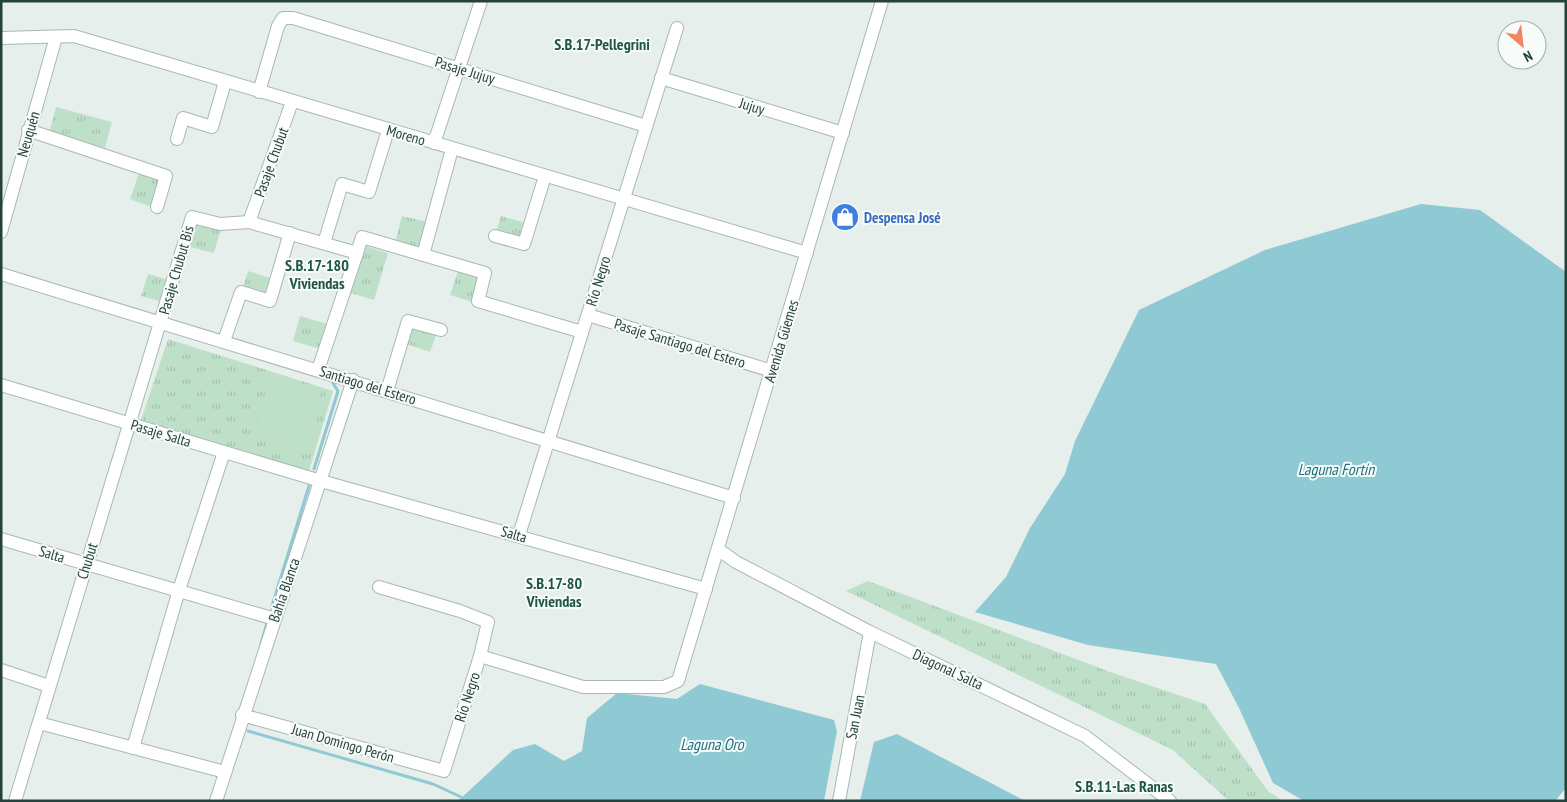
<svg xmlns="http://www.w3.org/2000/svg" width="1567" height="802" font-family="'PT Sans Narrow',sans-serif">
<defs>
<pattern id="grass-tufts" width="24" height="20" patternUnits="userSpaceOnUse" patternTransform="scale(1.25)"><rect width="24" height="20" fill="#bfe0c8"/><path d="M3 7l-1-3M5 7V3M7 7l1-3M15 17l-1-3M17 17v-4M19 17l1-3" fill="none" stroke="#a4c1ad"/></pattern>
</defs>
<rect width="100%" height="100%" fill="#e6efeb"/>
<g fill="url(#grass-tufts)">
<path d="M 56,107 L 112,122 L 105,148 L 49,133 Z"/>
<path d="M 139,173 L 161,180 L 152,207 L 130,199 Z"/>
<path d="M 402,216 L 427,222 L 421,249 L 395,243 Z"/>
<path d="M 501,216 L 526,223 L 521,242 L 495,236 Z"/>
<path d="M 197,224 L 220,231 L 214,253 L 190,247 Z"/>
<path d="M 365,246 L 388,253 L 374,300 L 351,293 Z"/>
<path d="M 459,268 L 482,275 L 473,302 L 450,295 Z"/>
<path d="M 248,271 L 273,279 L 267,298 L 242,290 Z"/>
<path d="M 148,274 L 166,279 L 160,301 L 141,296 Z"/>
<path d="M 300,316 L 327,324 L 320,349 L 293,341 Z"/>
<path d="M 410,324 L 437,333 L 430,352 L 404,343 Z"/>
<path d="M 168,339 L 333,391 L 309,471 L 141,420 Z"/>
<path d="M 868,581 L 1113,673 L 1205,704 L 1268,791 L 1283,801 L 1229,801 L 1173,750 L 846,591 Z"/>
</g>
<path fill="#bfe0c8" d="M 270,375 L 322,389 L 304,453 L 252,439 Z"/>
<g fill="#8ec9d4">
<path d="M 1421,204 L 1480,210 L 1566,272 L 1566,788 L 1555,801 L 1304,801 L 1273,783 L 1239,708 L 1216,664 L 1088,645 L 975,612 L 1006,577 L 1030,528 L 1065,474 L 1075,441 L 1139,310 L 1265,250 Z"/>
<path d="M 700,684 L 834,720 L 837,731 L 824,801 L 458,801 L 513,750 L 535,744 L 564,761 L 582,751 L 587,718 L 617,693 L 677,699 Z"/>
<path d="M 897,734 L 1025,801 L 860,801 L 874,742 Z"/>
</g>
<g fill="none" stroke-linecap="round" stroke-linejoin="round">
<g stroke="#8ec9d4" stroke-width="3">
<path d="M 314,469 L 338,391 L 331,380"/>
<path d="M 272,606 L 309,486"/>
<path d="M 261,644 L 267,623"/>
<path d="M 248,731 L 433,784 L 461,797"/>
</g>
<defs>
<g id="minor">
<path d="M 1,38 L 74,36 L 807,253"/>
<path d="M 661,78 L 843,133"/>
<path d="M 259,92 L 278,26 L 283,18 L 293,18 L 646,126"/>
<path d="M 28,130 L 166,176 L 157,207"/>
<path d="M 177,139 L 183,118 L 212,127 L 225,82"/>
<path d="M 434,143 L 481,1"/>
<path d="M 249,222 L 292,102"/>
<path d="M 1,232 L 56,37"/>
<path d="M 495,236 L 524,244 L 545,176"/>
<path d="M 324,243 L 342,184 L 369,192 L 388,130"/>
<path d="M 423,255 L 452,149"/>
<path d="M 1,274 L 734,498"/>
<path d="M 588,315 L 772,371"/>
<path d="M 224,341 L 241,292 L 270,301 L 290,233"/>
<path d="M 318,370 L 357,253"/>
<path d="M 1,385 L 321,481 L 706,589"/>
<path d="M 387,391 L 408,321 L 441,330"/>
<path d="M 519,535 L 677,28"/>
<path d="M 1,539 L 275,619"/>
<path d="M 719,550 L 736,562 L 870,632 L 1085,736 L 1170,801"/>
<path d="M 480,656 L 583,687 L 664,687 L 678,681 L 882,1"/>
<path d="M 1,670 L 49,686"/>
<path d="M 242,715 L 444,771 L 480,656 L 488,622 L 460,611 L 379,587"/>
<path d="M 39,723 L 225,772"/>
<path d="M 133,748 L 179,590 L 224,452"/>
<path d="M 15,801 L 192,217 L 220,224 L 249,222 L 357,253 L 362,237 L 485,273 L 478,301 L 582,332"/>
<path d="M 216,801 L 353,380"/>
<path d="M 839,801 L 870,632"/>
</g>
</defs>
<use href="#minor" stroke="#a8b8b2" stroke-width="14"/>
<use href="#minor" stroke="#fff" stroke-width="12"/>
</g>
<defs>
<symbol id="shop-disc" viewBox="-11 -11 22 22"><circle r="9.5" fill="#3f7fe0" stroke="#f7fbf9"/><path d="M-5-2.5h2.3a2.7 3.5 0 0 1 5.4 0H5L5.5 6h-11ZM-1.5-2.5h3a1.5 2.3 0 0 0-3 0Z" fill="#fff"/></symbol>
</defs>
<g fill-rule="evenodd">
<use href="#shop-disc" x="829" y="201" width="32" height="32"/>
</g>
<g text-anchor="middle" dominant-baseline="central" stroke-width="4" stroke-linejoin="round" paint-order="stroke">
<g font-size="15" fill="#24423a" stroke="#f7fbf9">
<text transform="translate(465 70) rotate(17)">Pasaje Jujuy</text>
<text transform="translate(752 106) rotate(17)">Jujuy</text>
<text transform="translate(28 134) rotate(-74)">Neuquén</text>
<text transform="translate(406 135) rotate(16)">Moreno</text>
<text transform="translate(271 162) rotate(-70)">Pasaje Chubut</text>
<text transform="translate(176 270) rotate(-74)">Pasaje Chubut Bis</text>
<text transform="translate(598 281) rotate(-73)">Río Negro</text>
<text transform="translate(781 341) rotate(-73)">Avenida Güemes</text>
<text transform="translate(680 343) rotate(17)">Pasaje Santiago del Estero</text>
<text transform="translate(368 385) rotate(17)">Santiago del Estero</text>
<text transform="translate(161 433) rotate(17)">Pasaje Salta</text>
<text transform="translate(514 534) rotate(16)">Salta</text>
<text transform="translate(52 554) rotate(17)">Salta</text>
<text transform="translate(87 561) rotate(-73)">Chubut</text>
<text transform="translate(284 590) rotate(-71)">Bahía Blanca</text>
<text transform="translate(948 669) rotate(25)">Diagonal Salta</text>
<text transform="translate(467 697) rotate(-72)">Río Negro</text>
<text transform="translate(855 717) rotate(-79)">San Juan</text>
<text transform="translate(343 743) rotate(16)">Juan Domingo Perón</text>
</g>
<g font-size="15" font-weight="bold" fill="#366cbe" stroke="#f7fbf9" text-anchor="start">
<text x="864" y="217">Despensa José</text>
</g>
<g font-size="16" font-weight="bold" fill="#1f5548" stroke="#f7fbf9">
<text x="602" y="44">S.B.17-Pellegrini</text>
<text x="317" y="265">S.B.17-180<tspan x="317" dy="18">Viviendas</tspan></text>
<text x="554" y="583">S.B.17-80<tspan x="554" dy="18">Viviendas</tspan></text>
<text x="1124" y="786">S.B.11-Las Ranas</text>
</g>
<g font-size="16" font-style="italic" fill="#1c6f80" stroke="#f7fbf9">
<text x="1336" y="469">Laguna Fortín</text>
<text x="712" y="744">Laguna Oro</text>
</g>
</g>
<rect width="1567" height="802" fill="none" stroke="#24423a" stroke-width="5"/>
<g transform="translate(1522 45) rotate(152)"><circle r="24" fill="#f7fbf9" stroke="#a3b1ad"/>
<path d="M0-4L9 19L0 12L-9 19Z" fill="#f4845f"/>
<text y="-8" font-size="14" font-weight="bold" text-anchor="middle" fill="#24423a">N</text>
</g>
</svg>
